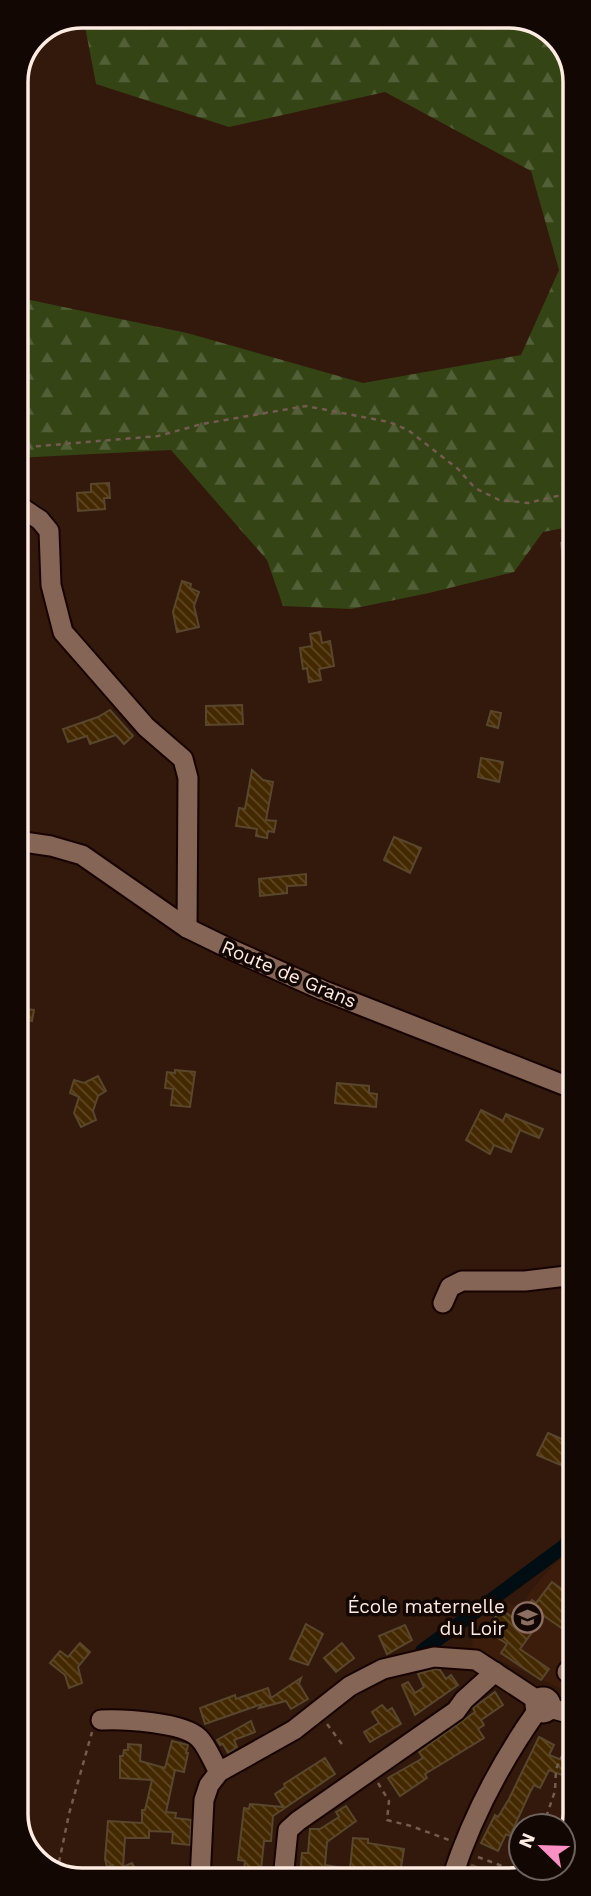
<svg xmlns="http://www.w3.org/2000/svg" width="591" height="1896" font-family="'Work Sans',sans-serif">
<defs>
<pattern id="forest-firs" width="22" height="20" patternUnits="userSpaceOnUse" patternTransform="scale(1.75)"><rect width="22" height="20" fill="#344415"/><path d="M5 1l3.5 6h-7zM16 11l3.5 6h-7z" fill="#525f37"/></pattern>
<pattern id="building-back-hatch" width="6" height="6" patternUnits="userSpaceOnUse" patternTransform="scale(1.75)"><rect width="6" height="6" fill="#442900"/><path d="M-1 5l2 2M0 0l6 6M5-1l2 2" fill="none" stroke="#604825"/></pattern>
</defs>
<rect width="100%" height="100%" fill="#32190b"/>
<path fill="#3c1d0b" d="M 575,1550 L 575,1695 L 472,1648 L 473,1623 L 502,1599 L 522,1610 L 529,1593 L 553,1565 Z"/>
<path fill="url(#forest-firs)" d="M 83,16 L 518,16 L 553,32 L 573,65 L 574,526 L 543,532 L 514,572 L 429,593 L 351,609 L 283,606 L 267,560 L 171,450 L 16,458 L 16,297 L 187,333 L 363,383 L 521,355 L 559,270 L 531,171 L 385,92 L 229,127 L 96,84 Z"/>
<g fill="none" stroke-linecap="round" stroke-linejoin="round">
<path stroke="#000d13" stroke-width="14" d="M 422,1651 L 563,1547 L 575,1533"/>
</g>
<g fill="url(#building-back-hatch)" stroke="#59462d" stroke-width="2">
<path d="M 109,483 L 110,498 L 104,498 L 105,509 L 78,511 L 77,493 L 91,492 L 91,484 Z"/>
<path d="M 574,542 L 574,566 L 564,566 L 561,543 Z"/>
<path d="M 182,581 L 191,584 L 190,588 L 199,592 L 194,606 L 199,627 L 177,632 L 173,612 Z"/>
<path d="M 320,632 L 322,643 L 330,641 L 334,666 L 319,669 L 321,680 L 309,682 L 307,668 L 303,669 L 300,648 L 312,646 L 310,634 Z"/>
<path d="M 242,705 L 243,724 L 206,725 L 206,706 Z"/>
<path d="M 110,710 L 133,736 L 124,744 L 116,735 L 90,744 L 87,736 L 68,742 L 63,729 L 98,717 Z"/>
<path d="M 491,711 L 501,713 L 498,728 L 487,725 Z"/>
<path d="M 481,758 L 503,762 L 499,782 L 478,777 Z"/>
<path d="M 252,770 L 263,780 L 273,782 L 266,820 L 276,821 L 274,832 L 268,831 L 267,838 L 256,836 L 257,829 L 236,826 L 239,808 L 245,809 Z"/>
<path d="M 394,837 L 421,848 L 410,873 L 384,860 Z"/>
<path d="M 306,874 L 306,885 L 287,886 L 287,893 L 260,896 L 259,879 Z"/>
<path d="M 17,1007 L 34,1010 L 32,1021 L 17,1018 Z"/>
<path d="M 175,1070 L 195,1072 L 190,1107 L 171,1105 L 173,1089 L 165,1088 L 167,1072 L 175,1073 Z"/>
<path d="M 98,1076 L 106,1091 L 98,1096 L 93,1111 L 96,1120 L 81,1127 L 74,1113 L 79,1097 L 70,1093 L 74,1080 L 84,1083 Z"/>
<path d="M 337,1083 L 369,1086 L 369,1093 L 377,1094 L 376,1107 L 335,1103 Z"/>
<path d="M 481,1110 L 503,1121 L 506,1114 L 543,1129 L 539,1138 L 520,1130 L 511,1152 L 494,1145 L 490,1154 L 466,1140 Z"/>
<path d="M 548,1433 L 575,1445 L 575,1457 L 570,1469 L 537,1455 Z"/>
<path d="M 552,1582 L 575,1599 L 575,1624 L 569,1633 L 544,1616 L 520,1649 L 549,1669 L 541,1680 L 501,1653 L 507,1644 L 486,1630 L 501,1609 L 517,1621 L 532,1600 L 536,1603 Z"/>
<path d="M 306,1624 L 323,1634 L 308,1665 L 290,1659 Z"/>
<path d="M 405,1625 L 412,1640 L 387,1654 L 379,1636 Z"/>
<path d="M 80,1643 L 90,1652 L 78,1667 L 82,1683 L 69,1688 L 65,1675 L 50,1663 L 60,1651 L 68,1657 Z"/>
<path d="M 342,1643 L 354,1658 L 336,1672 L 324,1658 Z"/>
<path d="M 435,1669 L 440,1670 L 446,1679 L 451,1675 L 458,1685 L 415,1715 L 402,1685 L 408,1682 L 415,1693 L 424,1687 L 418,1674 Z"/>
<path d="M 301,1678 L 299,1684 L 308,1699 L 291,1709 L 286,1701 L 259,1708 L 262,1704 L 205,1724 L 200,1708 L 235,1695 L 236,1699 L 268,1688 L 271,1698 Z"/>
<path d="M 495,1692 L 503,1705 L 481,1720 L 484,1725 L 478,1729 L 484,1738 L 425,1774 L 427,1778 L 400,1796 L 388,1778 L 423,1758 L 419,1752 L 475,1712 L 473,1708 Z"/>
<path d="M 382,1705 L 387,1711 L 392,1708 L 401,1724 L 370,1742 L 364,1732 L 379,1723 L 372,1712 Z"/>
<path d="M 251,1721 L 255,1732 L 234,1740 L 237,1747 L 228,1753 L 223,1744 L 220,1745 L 217,1740 Z"/>
<path d="M 539,1737 L 554,1745 L 549,1755 L 575,1765 L 575,1798 L 563,1791 L 570,1778 L 549,1770 L 540,1788 L 534,1785 L 530,1792 L 510,1836 L 506,1834 L 498,1851 L 481,1843 L 495,1815 L 498,1817 L 509,1799 Z"/>
<path d="M 172,1741 L 188,1745 L 186,1753 L 188,1753 L 184,1772 L 175,1770 L 166,1812 L 176,1813 L 175,1818 L 191,1820 L 190,1845 L 172,1843 L 173,1832 L 149,1831 L 149,1838 L 125,1838 L 123,1867 L 132,1863 L 142,1880 L 121,1880 L 113,1865 L 107,1867 L 105,1859 L 108,1821 L 142,1823 L 142,1810 L 145,1810 L 152,1780 L 120,1778 L 120,1756 L 123,1756 L 124,1750 L 128,1750 L 128,1744 L 141,1745 L 140,1761 L 165,1768 Z"/>
<path d="M 325,1758 L 335,1774 L 273,1816 L 271,1841 L 264,1841 L 260,1879 L 243,1879 L 245,1861 L 238,1860 L 244,1808 L 249,1809 L 250,1804 L 283,1807 L 275,1794 L 285,1787 L 284,1784 Z"/>
<path d="M 346,1806 L 356,1821 L 327,1842 L 325,1865 L 350,1869 L 353,1838 L 368,1839 L 368,1843 L 404,1849 L 399,1879 L 300,1879 L 302,1853 L 308,1853 L 310,1829 L 320,1829 L 339,1817 L 336,1812 Z"/>
<path d="M 472,1865 L 505,1878 L 466,1878 Z"/>
</g>
<g fill="none" stroke-linecap="round" stroke-linejoin="round">
<defs>
<g id="minor">
<path d="M 16,504 L 40,520 L 49,531 L 51,585 L 63,632 L 146,727 L 183,759 L 188,778 L 187,928"/>
<path d="M 17,841 L 51,846 L 82,855 L 187,928 L 228,948 L 322,990 L 574,1089"/>
<path d="M 443,1303 L 450,1287 L 462,1281 L 525,1281 L 575,1275"/>
<path d="M 567,1672 L 575,1662"/>
<circle cx="543" cy="1705" r="8"/>
<path d="M 550,1708 L 575,1715"/>
<path d="M 101,1720 C 123,1719 183,1722 199,1738 C 207,1746 213,1762 219,1772"/>
<path d="M 452,1878 C 471,1819 501,1762 537,1711"/>
<path d="M 283,1879 L 288,1830 L 298,1821 L 456,1711 L 464,1700 L 495,1672"/>
<path d="M 200,1880 L 204,1800 L 209,1785 L 219,1772 L 294,1730 L 350,1686 L 383,1669 L 434,1657 L 476,1660 L 537,1700"/>
</g>
</defs>
<use href="#minor" stroke="#180300" stroke-width="23"/>
<g stroke="#735c4f" stroke-width="2.5" stroke-dasharray="5 5" stroke-linecap="butt">
<path d="M 16,448 L 158,436 L 202,424 L 306,406 L 389,422 L 408,430 L 458,469 L 475,488 L 499,500 L 528,503 L 574,492"/>
<path d="M 327,1724 L 344,1747"/>
<path d="M 378,1783 L 389,1801 L 387,1820 L 411,1826 L 449,1840"/>
<path d="M 543,1826 L 555,1791 L 556,1769 L 574,1732"/>
<path d="M 478,1857 L 526,1875"/>
<path d="M 57,1872 L 69,1814 L 92,1732"/>
<path d="M 525,1878 L 528,1868"/>
</g>
<use href="#minor" stroke="#846556" stroke-width="19"/>
</g>
<defs>
<symbol id="school-ring" viewBox="-11 -11 22 22"><circle r="9.5" fill="#120703" stroke="#8d6e63" stroke-width="1.5"/><path d="M0-5L7-2L0 1L-7-2ZM-4 1L0 2.5L4 1V4Q0 6-4 4Z" fill="#8d6e63"/></symbol>
</defs>
<g fill-rule="evenodd">
<use href="#school-ring" x="510" y="1600" width="35" height="35"/>
</g>
<g text-anchor="middle" dominant-baseline="central" stroke-width="7" stroke-linejoin="round" paint-order="stroke">
<g font-size="19" fill="#feece3" stroke="#120703">
<text transform="translate(289 974) rotate(23)">Route de Grans</text>
</g>
<g font-size="19" fill="#feece3" stroke="#120703" text-anchor="end">
<text x="505" y="1606">École maternelle<tspan x="505" dy="22">du Loir</tspan></text>
</g>
</g>
<path d="M0 0H591V1896H0ZM82 28H509A54 54 0 0 1 563 82V1814A54 54 0 0 1 509 1868H82A54 54 0 0 1 28 1814V82A54 54 0 0 1 82 28Z" fill="#120703" fill-rule="evenodd"/>
<path fill="none" stroke="#feece3" stroke-width="3.5" d="M82 28H509A54 54 0 0 1 563 82V1814A54 54 0 0 1 509 1868H82A54 54 0 0 1 28 1814V82A54 54 0 0 1 82 28Z"/>
<g transform="translate(542 1847) rotate(293)"><circle r="33" fill="#120703" stroke="#70635d" stroke-width="2"/>
<path d="M0-5L12 26L0 18L-12 26Z" fill="#fc8fc3"/>
<text y="-10" font-size="19" font-weight="bold" text-anchor="middle" fill="#feece3">N</text>
</g>
</svg>
